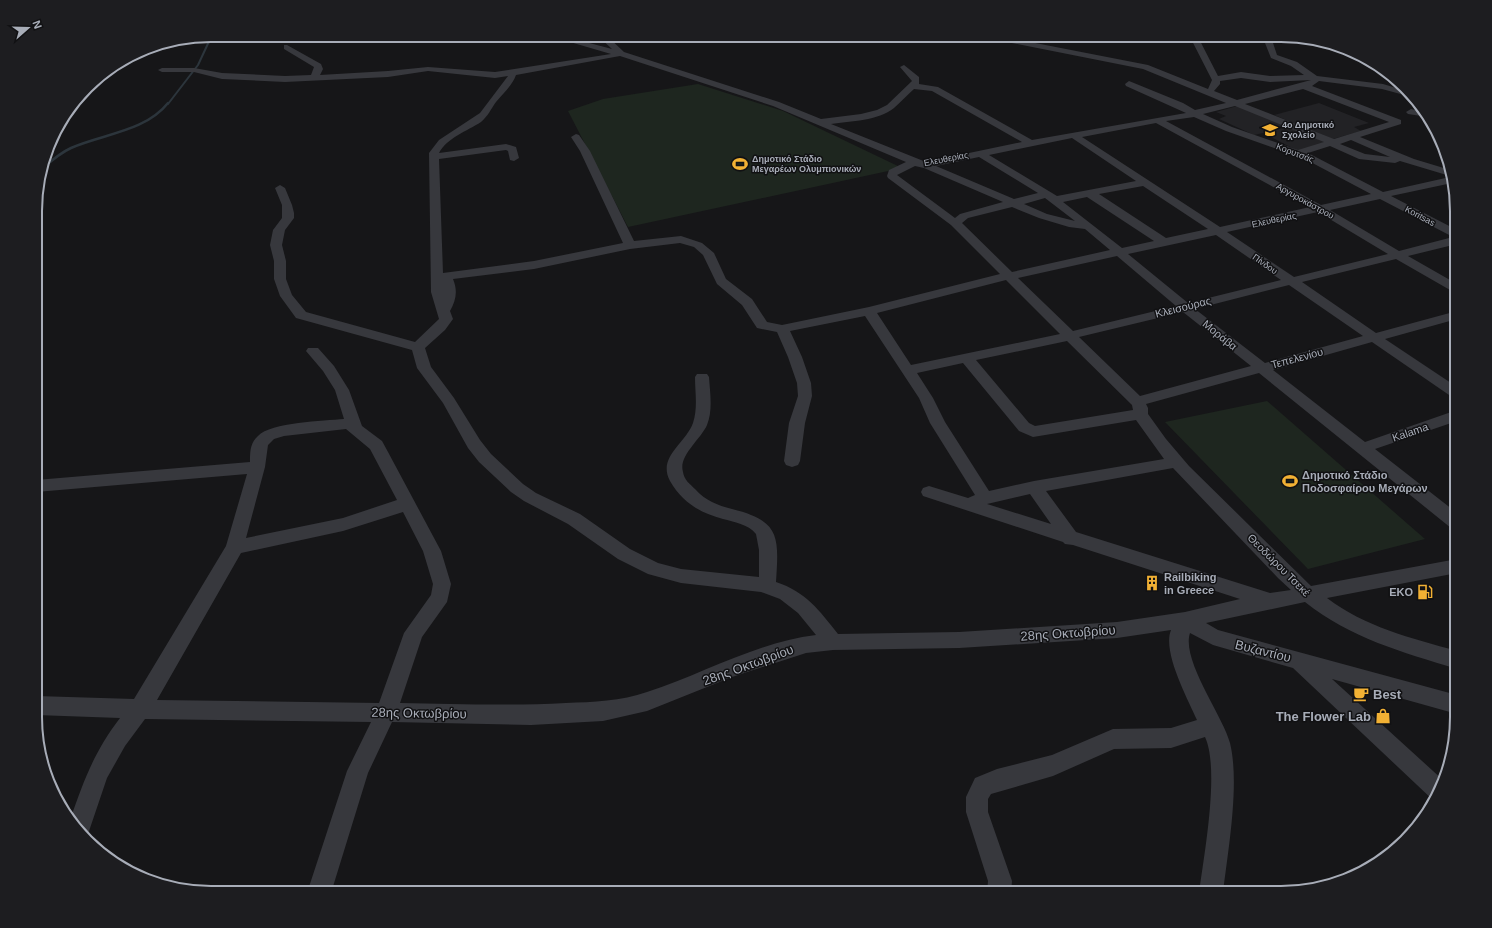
<svg xmlns="http://www.w3.org/2000/svg" width="1492" height="928" font-family="Arial,sans-serif">
<rect width="100%" height="100%" fill="#161618"/>
<g fill="#222225">
<path d="M 1319,103 L 1369,123 L 1354,127 L 1361,131 L 1333,139 L 1274,115 Z"/>
<path d="M 1241,105 L 1329,143 L 1298,151 L 1263,133 L 1254,135 L 1219,119 L 1226,116 L 1216,112 Z"/>
</g>
<g fill="#1e261f">
<path d="M 698,84 L 783,111 L 902,168 L 628,227 L 568,111 L 603,99 Z"/>
<path d="M 1267,401 L 1425,539 L 1308,569 L 1165,422 Z"/>
</g>
<g fill="none" stroke-linecap="round" stroke-linejoin="round">
<path stroke="#2c353c" stroke-width="2" d="M 168,104 L 198,65 L 212,35"/>
<path stroke="#2c353c" stroke-width="2.5" d="M 43,168 C 52,160 60,153 71,148 C 102,134 145,132 168,103"/>
<g fill="#37383d" fill-rule="evenodd">
<path d="M 546,35 L 559,35 L 612,49 L 597,35 L 606,35 L 624,52 L 779,102 L 821,119 L 861,114 L 877,110 L 887,105 L 912,81 L 900,67 L 904,65 L 919,77 L 919,84 L 938,87 L 1032,140 L 1186,113 L 1126,86 L 1125,84 L 1129,81 L 1183,103 L 1195,110 L 1226,103 L 1143,69 L 1007,42 L 993,35 L 1003,35 L 1009,38 L 1148,65 L 1208,89 L 1212,80 L 1189,35 L 1197,35 L 1218,76 L 1241,72 L 1270,76 L 1304,75 L 1291,66 L 1271,58 L 1265,43 L 1269,41 L 1273,43 L 1277,55 L 1297,62 L 1317,76 L 1383,84 L 1403,90 L 1408,96 L 1382,89 L 1319,81 L 1312,86 L 1401,120 L 1401,124 L 1360,137 L 1414,159 L 1447,169 L 1450,176 L 1400,161 L 1395,163 L 1359,159 L 1330,146 L 1308,153 L 1383,192 L 1450,177 L 1452,183 L 1391,196 L 1457,230 L 1457,244 L 1408,256 L 1457,284 L 1457,294 L 1396,259 L 1302,282 L 1376,333 L 1457,311 L 1457,319 L 1385,339 L 1457,387 L 1457,399 L 1452,397 L 1372,342 L 1273,370 L 1365,442 L 1457,410 L 1457,421 L 1375,449 L 1457,513 L 1457,529 L 1451,528 L 1259,373 L 1146,404 L 1148,408 L 1148,414 L 1166,439 L 1189,466 L 1311,586 L 1457,559 L 1457,573 L 1327,598 C 1365,627 1411,638 1457,651 L 1457,669 C 1402,652 1350,638 1305,602 L 1206,623 L 1218,630 L 1457,695 L 1457,714 L 1332,679 L 1444,781 L 1434,801 L 1293,668 L 1213,645 L 1190,633 C 1181,660 1223,716 1230,743 C 1240,784 1228,850 1223,893 L 1199,893 C 1204,855 1220,769 1205,737 L 1171,748 L 1114,749 L 1053,776 L 991,794 L 988,799 L 988,812 L 1012,881 L 1011,893 L 987,893 L 988,881 L 966,812 L 966,797 L 975,778 L 997,769 L 1052,755 L 1113,729 L 1171,728 L 1197,720 C 1188,699 1162,652 1171,630 L 1117,638 L 959,648 L 833,650 L 806,653 L 732,677 L 647,711 L 603,721 L 531,725 L 392,722 L 368,773 L 331,893 L 307,893 L 347,771 L 371,722 L 145,719 L 125,746 L 107,778 L 87,837 L 70,820 C 84,780 94,752 120,718 L 36,715 L 36,696 L 134,699 L 226,546 L 247,474 L 36,492 L 36,480 L 250,462 C 250,452 250,443 258,436 C 271,422 324,421 344,419 L 335,390 L 323,371 L 306,351 L 308,348 L 318,348 L 334,366 L 349,390 L 362,426 L 382,441 L 388,452 L 441,551 L 451,584 L 447,602 L 422,637 L 400,703 C 455,704 511,706 566,703 C 593,702 621,701 647,692 C 703,674 757,642 816,635 L 798,613 L 780,599 L 761,592 L 681,583 L 648,574 L 618,559 L 568,524 L 524,501 L 511,492 L 479,462 L 468,448 L 443,403 L 417,368 L 412,350 L 296,318 L 280,296 L 274,279 L 274,261 L 270,245 L 273,230 L 282,218 L 282,205 L 275,188 L 280,185 L 285,188 L 292,205 L 294,213 L 294,218 L 285,230 L 282,245 L 286,261 L 286,279 L 292,295 L 306,312 L 415,342 L 439,319 L 431,292 L 429,153 L 439,140 L 480,113 L 508,76 L 495,78 L 428,71 L 388,77 L 285,82 L 222,79 L 194,72 L 162,72 L 158,70 L 162,68 L 194,68 L 222,73 L 285,76 L 311,75 L 314,67 L 284,49 L 284,45 L 287,45 L 321,64 L 323,69 L 320,75 L 388,71 L 428,67 L 495,72 L 611,54 ZM 620,56 L 773,106 L 906,162 L 889,170 L 887,176 L 888,178 L 951,225 L 1000,274 L 869,307 L 782,325 L 767,322 L 752,299 L 726,279 L 714,253 L 702,243 L 681,236 L 634,241 L 590,151 L 579,135 L 576,134 L 571,137 L 580,151 L 623,243 L 534,261 L 443,273 L 439,159 L 506,150 L 508,151 L 510,160 L 514,161 L 519,158 L 516,147 L 506,144 L 439,153 C 447,138 467,131 481,122 C 488,116 491,109 496,102 C 503,93 512,86 516,75 ZM 1241,78 L 1270,82 L 1311,80 L 1237,100 L 1214,91 L 1220,84 L 1220,81 ZM 914,89 L 932,91 L 1022,142 L 926,162 L 831,124 C 851,121 878,121 894,108 C 901,102 907,95 914,89 ZM 1303,89 L 1389,122 L 1334,139 L 1245,104 ZM 1235,106 L 1324,142 L 1298,150 L 1232,127 L 1203,114 ZM 1194,117 L 1226,131 L 1303,158 L 1371,194 L 1321,205 L 1166,121 ZM 1156,123 L 1310,207 L 1220,227 L 1082,137 ZM 1072,138 L 1136,181 L 1057,196 L 989,155 ZM 1351,140 L 1390,157 L 1365,154 L 1340,144 ZM 979,157 L 1038,193 L 1014,199 L 936,166 ZM 915,166 L 924,168 L 1003,202 L 960,214 L 955,218 L 897,175 ZM 1143,186 L 1208,229 L 1166,238 L 1099,194 ZM 1087,197 L 1154,241 L 1122,248 L 1063,202 ZM 1045,198 L 1075,221 L 1047,214 L 1024,204 ZM 1380,199 L 1453,237 L 1399,251 L 1330,210 ZM 1012,207 L 1039,218 L 1069,227 L 1085,229 L 1110,250 L 1012,272 L 962,223 L 968,218 ZM 1318,212 L 1388,254 L 1294,277 L 1227,232 ZM 1216,235 L 1281,280 L 1188,303 L 1128,254 ZM 680,243 L 694,247 L 703,255 L 717,284 L 742,305 L 757,328 L 777,332 L 788,357 L 797,383 L 798,396 L 789,423 L 784,461 L 786,465 L 792,467 L 798,465 L 800,461 L 805,423 L 812,396 L 811,383 L 802,357 L 790,331 L 865,316 L 919,398 L 930,423 L 975,495 L 968,498 L 929,486 L 923,488 L 921,492 L 923,496 L 1063,542 L 1065,544 L 1073,545 L 1240,599 L 1185,612 L 1117,622 L 959,632 L 838,634 C 819,610 806,592 776,582 C 779,536 780,521 732,509 C 717,505 706,501 695,489 C 690,484 684,480 683,472 C 678,456 701,439 707,425 C 713,411 710,392 709,377 L 707,374 L 697,374 L 695,377 C 695,392 698,408 693,423 C 686,443 657,457 670,481 C 682,502 700,513 723,519 C 734,522 748,524 756,534 L 759,550 L 759,577 L 681,569 L 658,563 L 630,549 L 580,514 L 536,493 L 523,484 L 491,454 L 480,440 L 454,398 L 431,367 L 425,348 L 445,330 L 453,319 L 450,311 C 456,300 458,291 453,279 L 534,269 L 630,249 ZM 1117,256 L 1176,306 L 1073,331 L 1018,278 ZM 1006,280 L 1060,334 L 911,365 L 877,313 ZM 1289,285 L 1363,336 L 1265,363 L 1195,309 ZM 1183,312 L 1251,366 L 1140,396 L 1079,337 ZM 1067,341 L 1132,405 L 1133,410 L 1035,426 L 1029,423 L 976,360 ZM 963,363 L 1019,431 L 1033,437 L 1136,420 L 1164,459 L 1034,481 L 989,491 L 945,422 L 933,398 L 917,373 ZM 346,429 L 370,449 L 397,500 L 343,518 L 246,538 L 265,467 L 268,445 L 274,439 L 284,436 ZM 1173,468 L 1278,578 L 1291,590 L 1270,593 L 1076,532 L 1046,491 ZM 1030,494 L 1051,524 L 987,504 ZM 403,512 L 423,551 L 433,584 L 431,595 L 404,633 L 379,703 L 157,700 L 241,553 L 343,531 Z"/>
<path d="M 1411,109 L 1423,112 L 1428,117 L 1408,114 L 1406,112 Z"/>
</g>
</g>
<defs>
<symbol id="school-bare" viewBox="-9 -9 18 18"><path d="M0-5L7-2L0 1L-7-2ZM-4 1L0 2.5L4 1V4Q0 6-4 4Z" fill="#f2b134" stroke="#111113" stroke-width="2.5" paint-order="stroke"/></symbol>
<symbol id="stadium-bare" viewBox="-9 -9 18 18"><path d="M0-5a6.5 5 0 1 0 0 10a6.5 5 0 1 0 0-10ZM-3.5-1.8h7v3.6h-7Z" fill="#f2b134" stroke="#111113" stroke-width="2.5" paint-order="stroke"/></symbol>
<symbol id="building-bare" viewBox="-9 -9 18 18"><path d="M-4-6H4V6H1V3H-1V6H-4ZM-2.5-4.3h1.7v1.8h-1.7ZM.8-4.3h1.7v1.8H.8ZM-2.5-1h1.7V.8h-1.7ZM.8-1h1.7V.8H.8Z" fill="#f2b134" stroke="#111113" stroke-width="2.5" paint-order="stroke"/></symbol>
<symbol id="fuel-bare" viewBox="-9 -9 18 18"><path d="M-5.5-6h7V0h2V4h1.3V-2.5L3-4.5l.8-.8L6-3V5H2.5V1h-1V6h-7ZM-4.2-4.7v3.2H.2V-4.7Z" fill="#f2b134" stroke="#111113" stroke-width="2.5" paint-order="stroke"/></symbol>
<symbol id="cafe-bare" viewBox="-9 -9 18 18"><path d="M-5.5-4.5H6V0H3Q3 3.5 0 3.5H-2.5Q-5.5 3.5-5.5 0ZM3-3.2v2h1.7v-2ZM-6 4.5H4V6H-6Z" fill="#f2b134" stroke="#111113" stroke-width="2.5" paint-order="stroke"/></symbol>
<symbol id="shop-bare" viewBox="-9 -9 18 18"><path d="M-5-2.5h2.3a2.7 3.5 0 0 1 5.4 0H5L5.5 6h-11ZM-1.5-2.5h3a1.5 2.3 0 0 0-3 0Z" fill="#f2b134" stroke="#111113" stroke-width="2.5" paint-order="stroke"/></symbol>
</defs>
<g fill-rule="evenodd">
<use href="#school-bare" x="1259" y="119" width="22" height="22"/>
<use href="#stadium-bare" x="729" y="153" width="22" height="22"/>
<use href="#stadium-bare" x="1279" y="470" width="22" height="22"/>
<use href="#building-bare" x="1141" y="572" width="22" height="22"/>
<use href="#fuel-bare" x="1414" y="581" width="22" height="22"/>
<use href="#cafe-bare" x="1350" y="683" width="22" height="22"/>
<use href="#shop-bare" x="1372" y="705" width="22" height="22"/>
</g>
<g text-anchor="middle" dominant-baseline="central" stroke-width="3" stroke-linejoin="round" paint-order="stroke">
<g font-size="9" font-weight="bold" fill="#a8adb8" stroke="#111113" text-anchor="start">
<text x="1282" y="125">4ο Δημοτικό<tspan x="1282" dy="10">Σχολείο</tspan></text>
<text x="752" y="159">Δημοτικό Στάδιο<tspan x="752" dy="10">Μεγαρέων Ολυμπιονικών</tspan></text>
</g>
<g font-size="9" fill="#a8adb8" stroke="#111113">
<text transform="translate(1295 153) rotate(21)">Κορυτσάς</text>
<text transform="translate(946 159) rotate(-11)">Ελευθερίας</text>
<text transform="translate(1305 201) rotate(29)">Αργυροκάστρου</text>
<text transform="translate(1420 216) rotate(28)">Koritsas</text>
<text transform="translate(1274 220) rotate(-12)">Ελευθερίας</text>
<text transform="translate(1265 264) rotate(35)">Πίνδου</text>
</g>
<g font-size="11" fill="#a8adb8" stroke="#111113">
<text transform="translate(1183 307) rotate(-14)">Κλεισούρας</text>
<text transform="translate(1220 335) rotate(39)">Μοράβα</text>
<text transform="translate(1297 358) rotate(-15)">Τεπελενίου</text>
<text transform="translate(1410 432) rotate(-19)">Kalama</text>
<text transform="translate(1279 565) rotate(45)">Θεοδώρου Τσεκέ</text>
</g>
<g font-size="11" font-weight="bold" fill="#a8adb8" stroke="#111113" text-anchor="start">
<text x="1302" y="475">Δημοτικό Στάδιο<tspan x="1302" dy="13">Ποδοσφαίρου Μεγάρων</tspan></text>
<text x="1164" y="577">Railbiking<tspan x="1164" dy="13">in Greece</tspan></text>
<text x="1413" y="592" text-anchor="end">EKO</text>
</g>
<g font-size="13" fill="#a8adb8" stroke="#111113">
<text transform="translate(1068 633) rotate(-4)">28ης Οκτωβρίου</text>
<text transform="translate(1263 651) rotate(14)">Βυζαντίου</text>
<text transform="translate(748 665) rotate(-20)">28ης Οκτωβρίου</text>
<text transform="translate(419 713) rotate(1)">28ης Οκτωβρίου</text>
</g>
<g font-size="13" font-weight="bold" fill="#a8adb8" stroke="#111113" text-anchor="start">
<text x="1373" y="694">Best</text>
<text x="1371" y="716" text-anchor="end">The Flower Lab</text>
</g>
</g>
<path d="M0 0H1492V928H0ZM211 42H1281A169 169 0 0 1 1450 211V717A169 169 0 0 1 1281 886H211A169 169 0 0 1 42 717V211A169 169 0 0 1 211 42Z" fill="#1d1d20" fill-rule="evenodd"/>
<path fill="none" stroke="#a8adb8" stroke-width="2" d="M211 42H1281A169 169 0 0 1 1450 211V717A169 169 0 0 1 1281 886H211A169 169 0 0 1 42 717V211A169 169 0 0 1 211 42Z"/>
<g transform="translate(28 28) rotate(70)" stroke="#111113" stroke-width="3" paint-order="stroke">
<path d="M0-3L7 15L0 10L-7 15Z" fill="#a8adb8"/>
<text y="-6" font-size="11" font-weight="bold" text-anchor="middle" fill="#a8adb8">N</text>
</g>
</svg>
